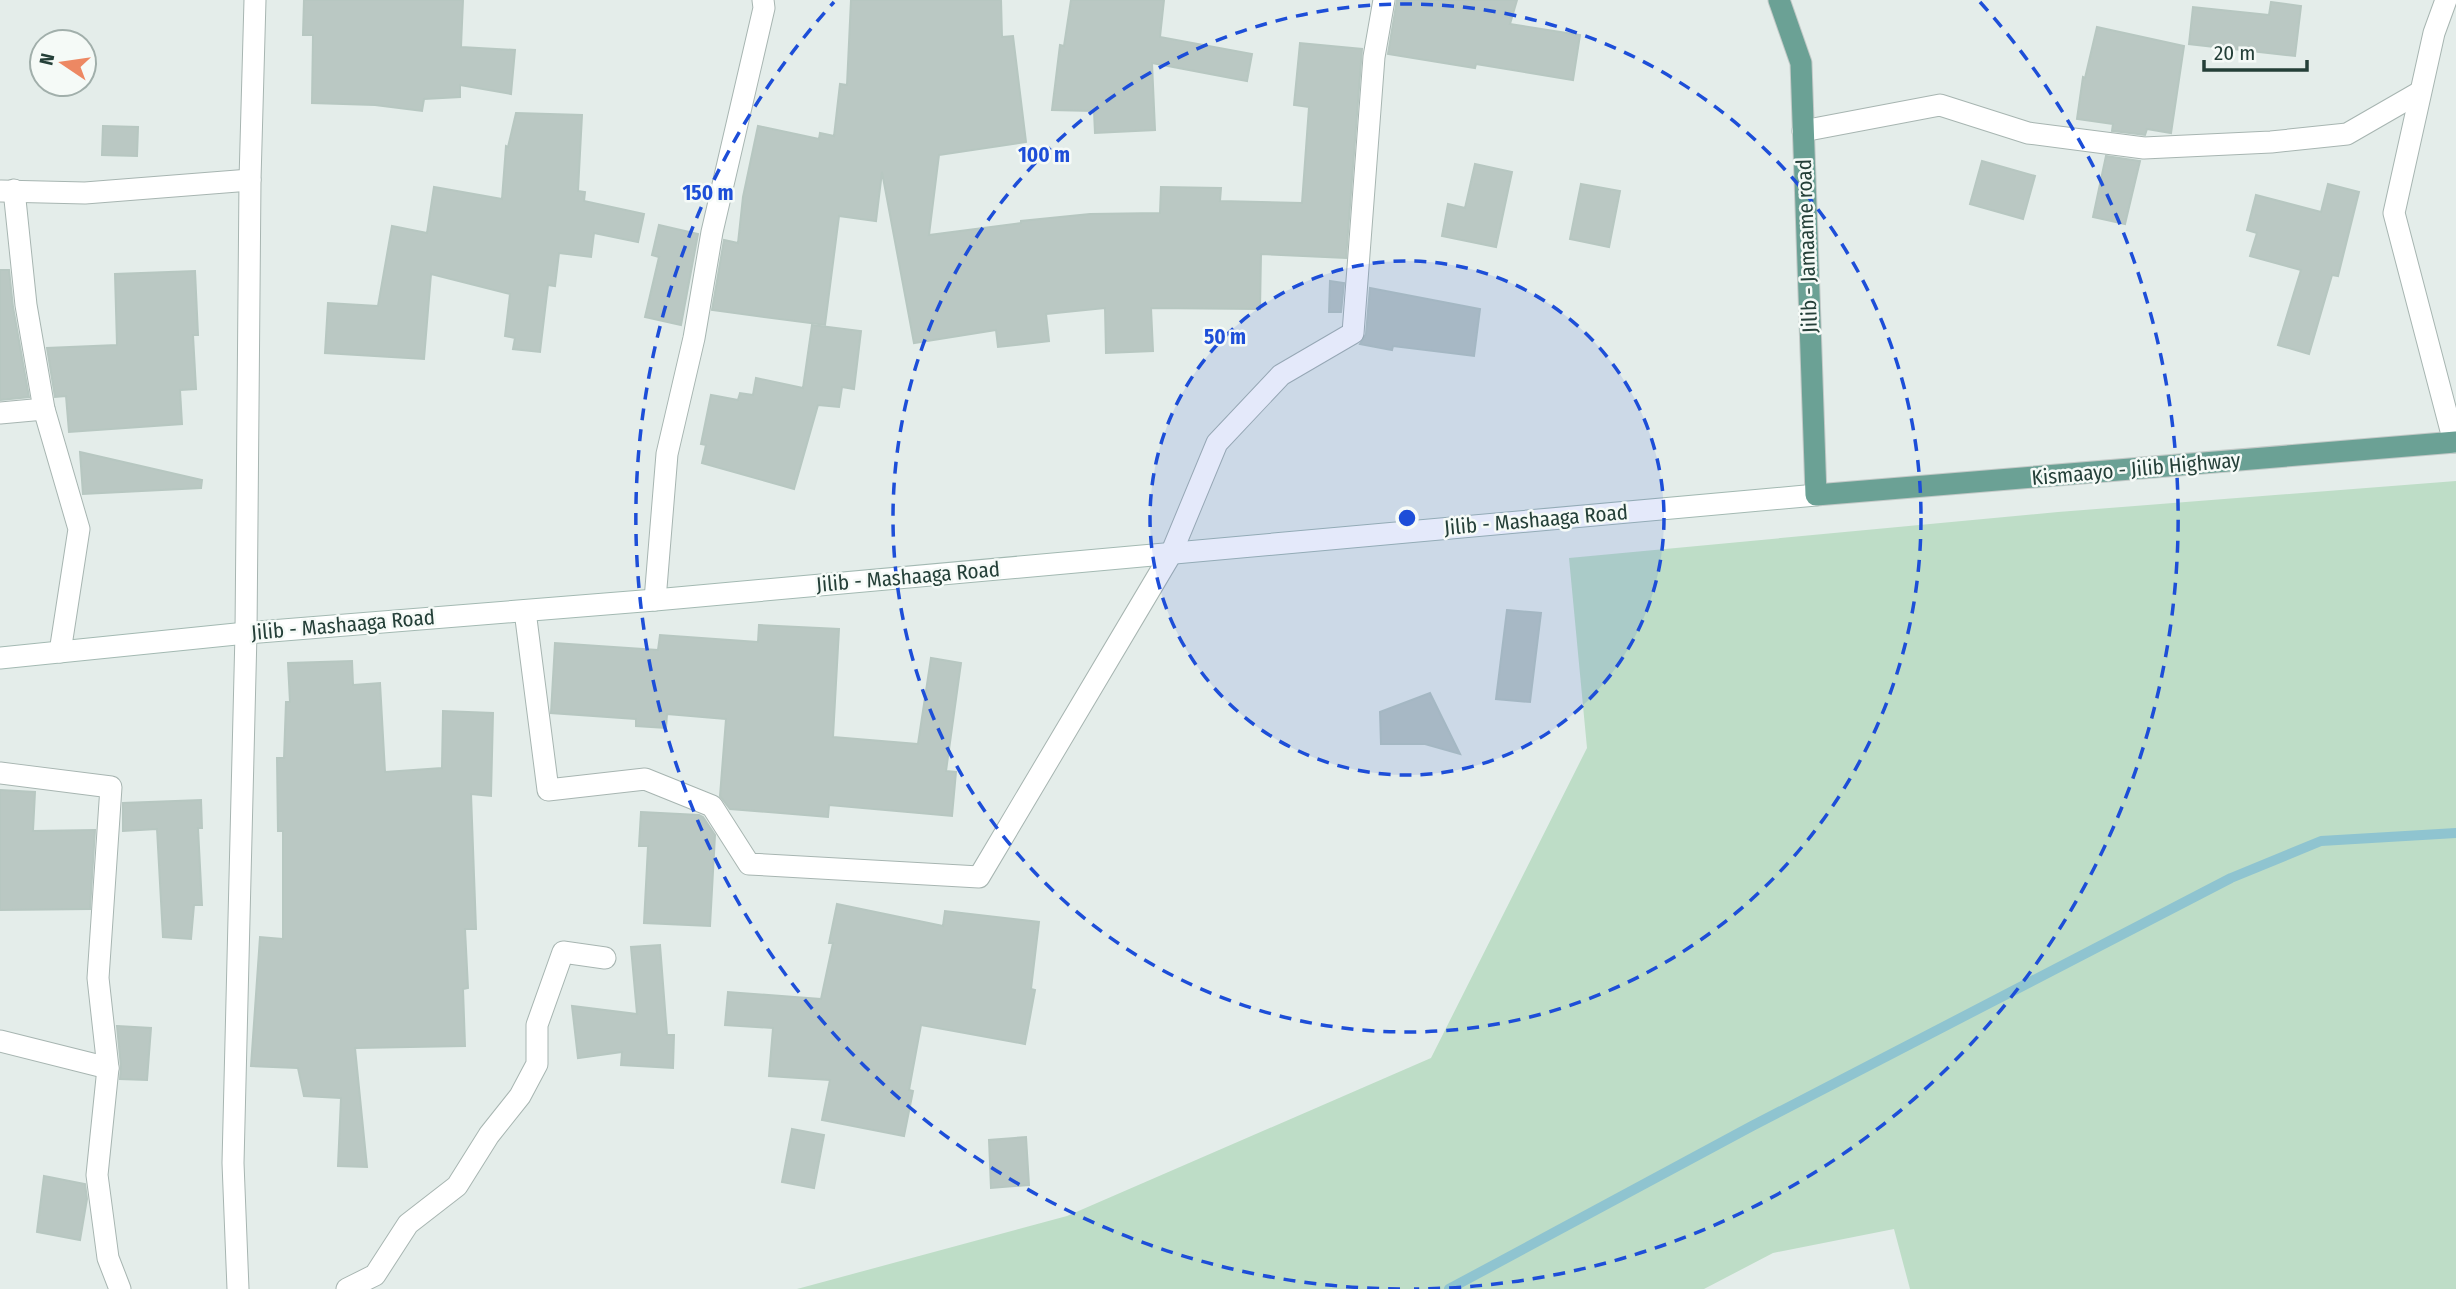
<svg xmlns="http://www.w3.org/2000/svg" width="2456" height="1289" font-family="'Fira Sans Condensed',sans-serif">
<rect width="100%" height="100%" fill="#e4edea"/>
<path fill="#beddc7" d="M 2456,481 L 2456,1289 L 1910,1289 L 1894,1229 L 1773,1253 L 1704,1289 L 797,1289 L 1067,1216 L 1431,1058 L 1587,748 L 1569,558 L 2058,512 Z"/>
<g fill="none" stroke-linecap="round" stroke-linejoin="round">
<path stroke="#8fc4d0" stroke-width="10" d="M 1449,1289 L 1752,1126 L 2231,878 L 2321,841 L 2456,833"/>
</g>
<g fill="#bac8c3" stroke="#b7c7c1" stroke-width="2">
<path d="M 304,0 L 463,0 L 461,47 L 515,50 L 511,94 L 460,85 L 460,97 L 424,99 L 422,111 L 375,105 L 312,103 L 313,35 L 303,35 Z"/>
<path d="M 851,0 L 1001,0 L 1002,37 L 1013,36 L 1026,142 L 939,155 L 929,235 L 1021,223 L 1021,221 L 1090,214 L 1160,213 L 1161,187 L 1221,188 L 1220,201 L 1302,203 L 1309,107 L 1294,105 L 1300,43 L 1362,49 L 1346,258 L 1261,254 L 1260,309 L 1151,308 L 1153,351 L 1106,353 L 1105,308 L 1046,314 L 1049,341 L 998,347 L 996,330 L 914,343 L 882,172 L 876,221 L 839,216 L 825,325 L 712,310 L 724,240 L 738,243 L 743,197 L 758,126 L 819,139 L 820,133 L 834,136 L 840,84 L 847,85 Z"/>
<path d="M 1071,0 L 1164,0 L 1160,37 L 1252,54 L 1247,81 L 1152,63 L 1155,130 L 1095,133 L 1094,111 L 1052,110 L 1060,45 L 1064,46 Z"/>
<path d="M 1397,0 L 1517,0 L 1510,24 L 1580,35 L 1573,80 L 1476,64 L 1475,68 L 1388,54 Z"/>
<path d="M 2271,2 L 2301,6 L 2295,56 L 2189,44 L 2193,7 L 2269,15 Z"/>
<path d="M 2097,27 L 2184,46 L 2171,133 L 2147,129 L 2145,135 L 2112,131 L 2113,124 L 2077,119 L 2083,77 L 2085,78 Z"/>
<path d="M 516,113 L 582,115 L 578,191 L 585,192 L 584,201 L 644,214 L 638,242 L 594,233 L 591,257 L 559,253 L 555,286 L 548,285 L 540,352 L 513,349 L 515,338 L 505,336 L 510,294 L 431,274 L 424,359 L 325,353 L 328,303 L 378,306 L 392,226 L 427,233 L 434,187 L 502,199 L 506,146 L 508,147 Z"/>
<path d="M 103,126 L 138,127 L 137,156 L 102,155 Z"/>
<path d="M 2106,156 L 2140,161 L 2125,224 L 2093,217 Z"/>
<path d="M 1982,161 L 2035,176 L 2023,219 L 1970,204 Z"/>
<path d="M 1475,164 L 1512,172 L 1496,247 L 1442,236 L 1448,204 L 1465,208 Z"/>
<path d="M 1581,184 L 1620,191 L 1609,247 L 1570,239 Z"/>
<path d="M 2328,184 L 2359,192 L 2338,276 L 2332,275 L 2309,354 L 2278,345 L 2301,270 L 2250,256 L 2257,233 L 2247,230 L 2256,195 L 2321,212 Z"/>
<path d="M 659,225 L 698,234 L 681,325 L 645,317 L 659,257 L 652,255 Z"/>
<path d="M 0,270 L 9,270 L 13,307 L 29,397 L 0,400 Z"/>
<path d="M 195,271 L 198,335 L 193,335 L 196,389 L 180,390 L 182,424 L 69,432 L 66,396 L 55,397 L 47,348 L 117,345 L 115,274 Z"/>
<path d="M 1330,281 L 1344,283 L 1341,312 L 1329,312 Z"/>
<path d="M 1370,288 L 1480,309 L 1474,356 L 1393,346 L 1392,350 L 1360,344 L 1366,334 Z"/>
<path d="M 812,325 L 861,331 L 854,389 L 842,387 L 839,407 L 818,405 L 794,489 L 702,463 L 706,445 L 701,444 L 711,395 L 738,400 L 740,393 L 753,395 L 756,378 L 803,388 Z"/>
<path d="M 80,452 L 202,480 L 201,488 L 83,494 Z"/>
<path d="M 1507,610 L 1541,613 L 1530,702 L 1496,699 Z"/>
<path d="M 759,625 L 839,629 L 833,737 L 918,744 L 931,658 L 961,663 L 946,771 L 956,772 L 952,816 L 829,805 L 828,817 L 730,809 L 720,796 L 726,719 L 667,714 L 666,728 L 636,726 L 636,719 L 551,713 L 555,643 L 658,650 L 660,635 L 758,642 Z"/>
<path d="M 352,661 L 353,685 L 380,683 L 385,772 L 442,768 L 443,711 L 493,713 L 491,796 L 471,794 L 476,929 L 465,929 L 468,988 L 463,989 L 465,1046 L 355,1048 L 367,1167 L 338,1166 L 341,1098 L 304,1096 L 298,1068 L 251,1066 L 260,937 L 283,939 L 283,831 L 278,831 L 277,758 L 284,758 L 286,702 L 290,702 L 288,663 Z"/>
<path d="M 1430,693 L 1460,754 L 1425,744 L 1381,744 L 1380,712 Z"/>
<path d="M 0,790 L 35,792 L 33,831 L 95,830 L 90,909 L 0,910 Z"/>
<path d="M 201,800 L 202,828 L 198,828 L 202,905 L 194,905 L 191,939 L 163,937 L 157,829 L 123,831 L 123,803 Z"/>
<path d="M 641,812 L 699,815 L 703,817 L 715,835 L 710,926 L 644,923 L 648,846 L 639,846 Z"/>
<path d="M 837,904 L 943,926 L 945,911 L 1039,922 L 1031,989 L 1035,990 L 1025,1044 L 921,1025 L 909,1090 L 913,1091 L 904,1136 L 822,1120 L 830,1080 L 769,1076 L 773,1028 L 725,1025 L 728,992 L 821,999 L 833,943 L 829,943 Z"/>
<path d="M 660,945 L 667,1035 L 674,1035 L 673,1068 L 621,1065 L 622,1052 L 578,1058 L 572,1006 L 637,1014 L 631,947 Z"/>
<path d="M 117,1026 L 151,1028 L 147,1080 L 120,1079 L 121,1067 Z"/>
<path d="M 792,1129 L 824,1135 L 814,1188 L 782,1182 Z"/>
<path d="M 1026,1137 L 1029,1185 L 991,1188 L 989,1140 Z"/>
<path d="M 44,1176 L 85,1184 L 87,1199 L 80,1240 L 37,1232 Z"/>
</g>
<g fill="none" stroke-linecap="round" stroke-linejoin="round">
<defs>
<g id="street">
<path d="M 2446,0 L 2434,33 L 2394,213 L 2454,442"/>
<path d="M 1803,131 L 1940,105 L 2028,133 L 2144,148 L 2271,142 L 2347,134 L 2420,92"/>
<path d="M 14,190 L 26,305 L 44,409 L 79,529 L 60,652"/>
<path d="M 1,191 L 85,193 L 250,180"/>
<path d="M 0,413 L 44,409"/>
<path d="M 655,600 L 667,454 L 694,338 L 712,232 L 764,8 L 763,0"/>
<path d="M 525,611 L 548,790 L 645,779 L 712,806 L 749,864 L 979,877 L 1171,554 L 1217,443 L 1281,375 L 1353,333 L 1374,57 L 1384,0"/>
<path d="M 0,773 L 111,787 L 98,978 L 108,1068 L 97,1175 L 108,1258 L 120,1289"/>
<path d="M 0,1041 L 108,1068"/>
<path d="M 238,1289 L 233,1163 L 246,633 L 250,180 L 255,0"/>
<path d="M 347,1289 L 375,1275 L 408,1224 L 457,1186 L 489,1135 L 520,1096 L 537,1064 L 537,1025 L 563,952 L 605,958"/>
</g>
<path id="secondary" d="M 0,658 L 246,633 L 655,600 L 1816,495"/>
<path id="primary" d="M 1779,0 L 1801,63 L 1816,495 L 2456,442"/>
</defs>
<use href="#street" stroke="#a7b5b1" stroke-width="23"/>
<use href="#secondary" stroke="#a3b9b2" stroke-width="23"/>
<use href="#primary" stroke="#c2c9c7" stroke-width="23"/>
<use href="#street" stroke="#fff" stroke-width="21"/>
<use href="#secondary" stroke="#fff" stroke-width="21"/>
<use href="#primary" stroke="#6ba195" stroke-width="21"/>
</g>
<circle cx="1407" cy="518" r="257" fill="#1d4ed8" fill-opacity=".12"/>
<g fill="none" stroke="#1d4ed8" stroke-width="3.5" stroke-dasharray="12 9">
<circle cx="1407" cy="518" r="257"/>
<circle cx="1407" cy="518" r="514"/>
<path d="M1400 1289A771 771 0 0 1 834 2M1980 2A771 771 0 0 1 1414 1289"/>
</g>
<g text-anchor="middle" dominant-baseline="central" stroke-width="5" stroke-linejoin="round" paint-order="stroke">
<g font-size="21" fill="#243f38" stroke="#f5faf7">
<text transform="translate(1807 246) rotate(-92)">Jilib - Jamaame road</text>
<text transform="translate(2136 469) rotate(-5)">Kismaayo - Jilib Highway</text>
<text transform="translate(1536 520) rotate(-5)">Jilib - Mashaaga Road</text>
<text transform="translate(908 577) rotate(-5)">Jilib - Mashaaga Road</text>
<text transform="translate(343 625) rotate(-5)">Jilib - Mashaaga Road</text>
</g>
</g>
<circle cx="1407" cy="518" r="10" fill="#1d4ed8" stroke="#f5faf7" stroke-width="3.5"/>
<g font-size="21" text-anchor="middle" font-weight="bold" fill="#1d4ed8" stroke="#f5faf7" stroke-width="5" stroke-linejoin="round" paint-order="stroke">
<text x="1044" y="162">100 m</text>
<text x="708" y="200">150 m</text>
<text x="1225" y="344">50 m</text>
</g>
<g transform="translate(63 63) rotate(283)"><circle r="33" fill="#f5faf7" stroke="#a1afab" stroke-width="2"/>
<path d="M0-5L12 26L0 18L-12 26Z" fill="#ed8863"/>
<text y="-10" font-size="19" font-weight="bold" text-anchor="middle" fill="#243f38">N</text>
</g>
<path d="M2204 60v10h103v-10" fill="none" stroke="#243f38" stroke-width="3.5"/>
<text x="2214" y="60" font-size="21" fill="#243f38" stroke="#f5faf7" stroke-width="5" paint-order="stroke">20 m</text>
</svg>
